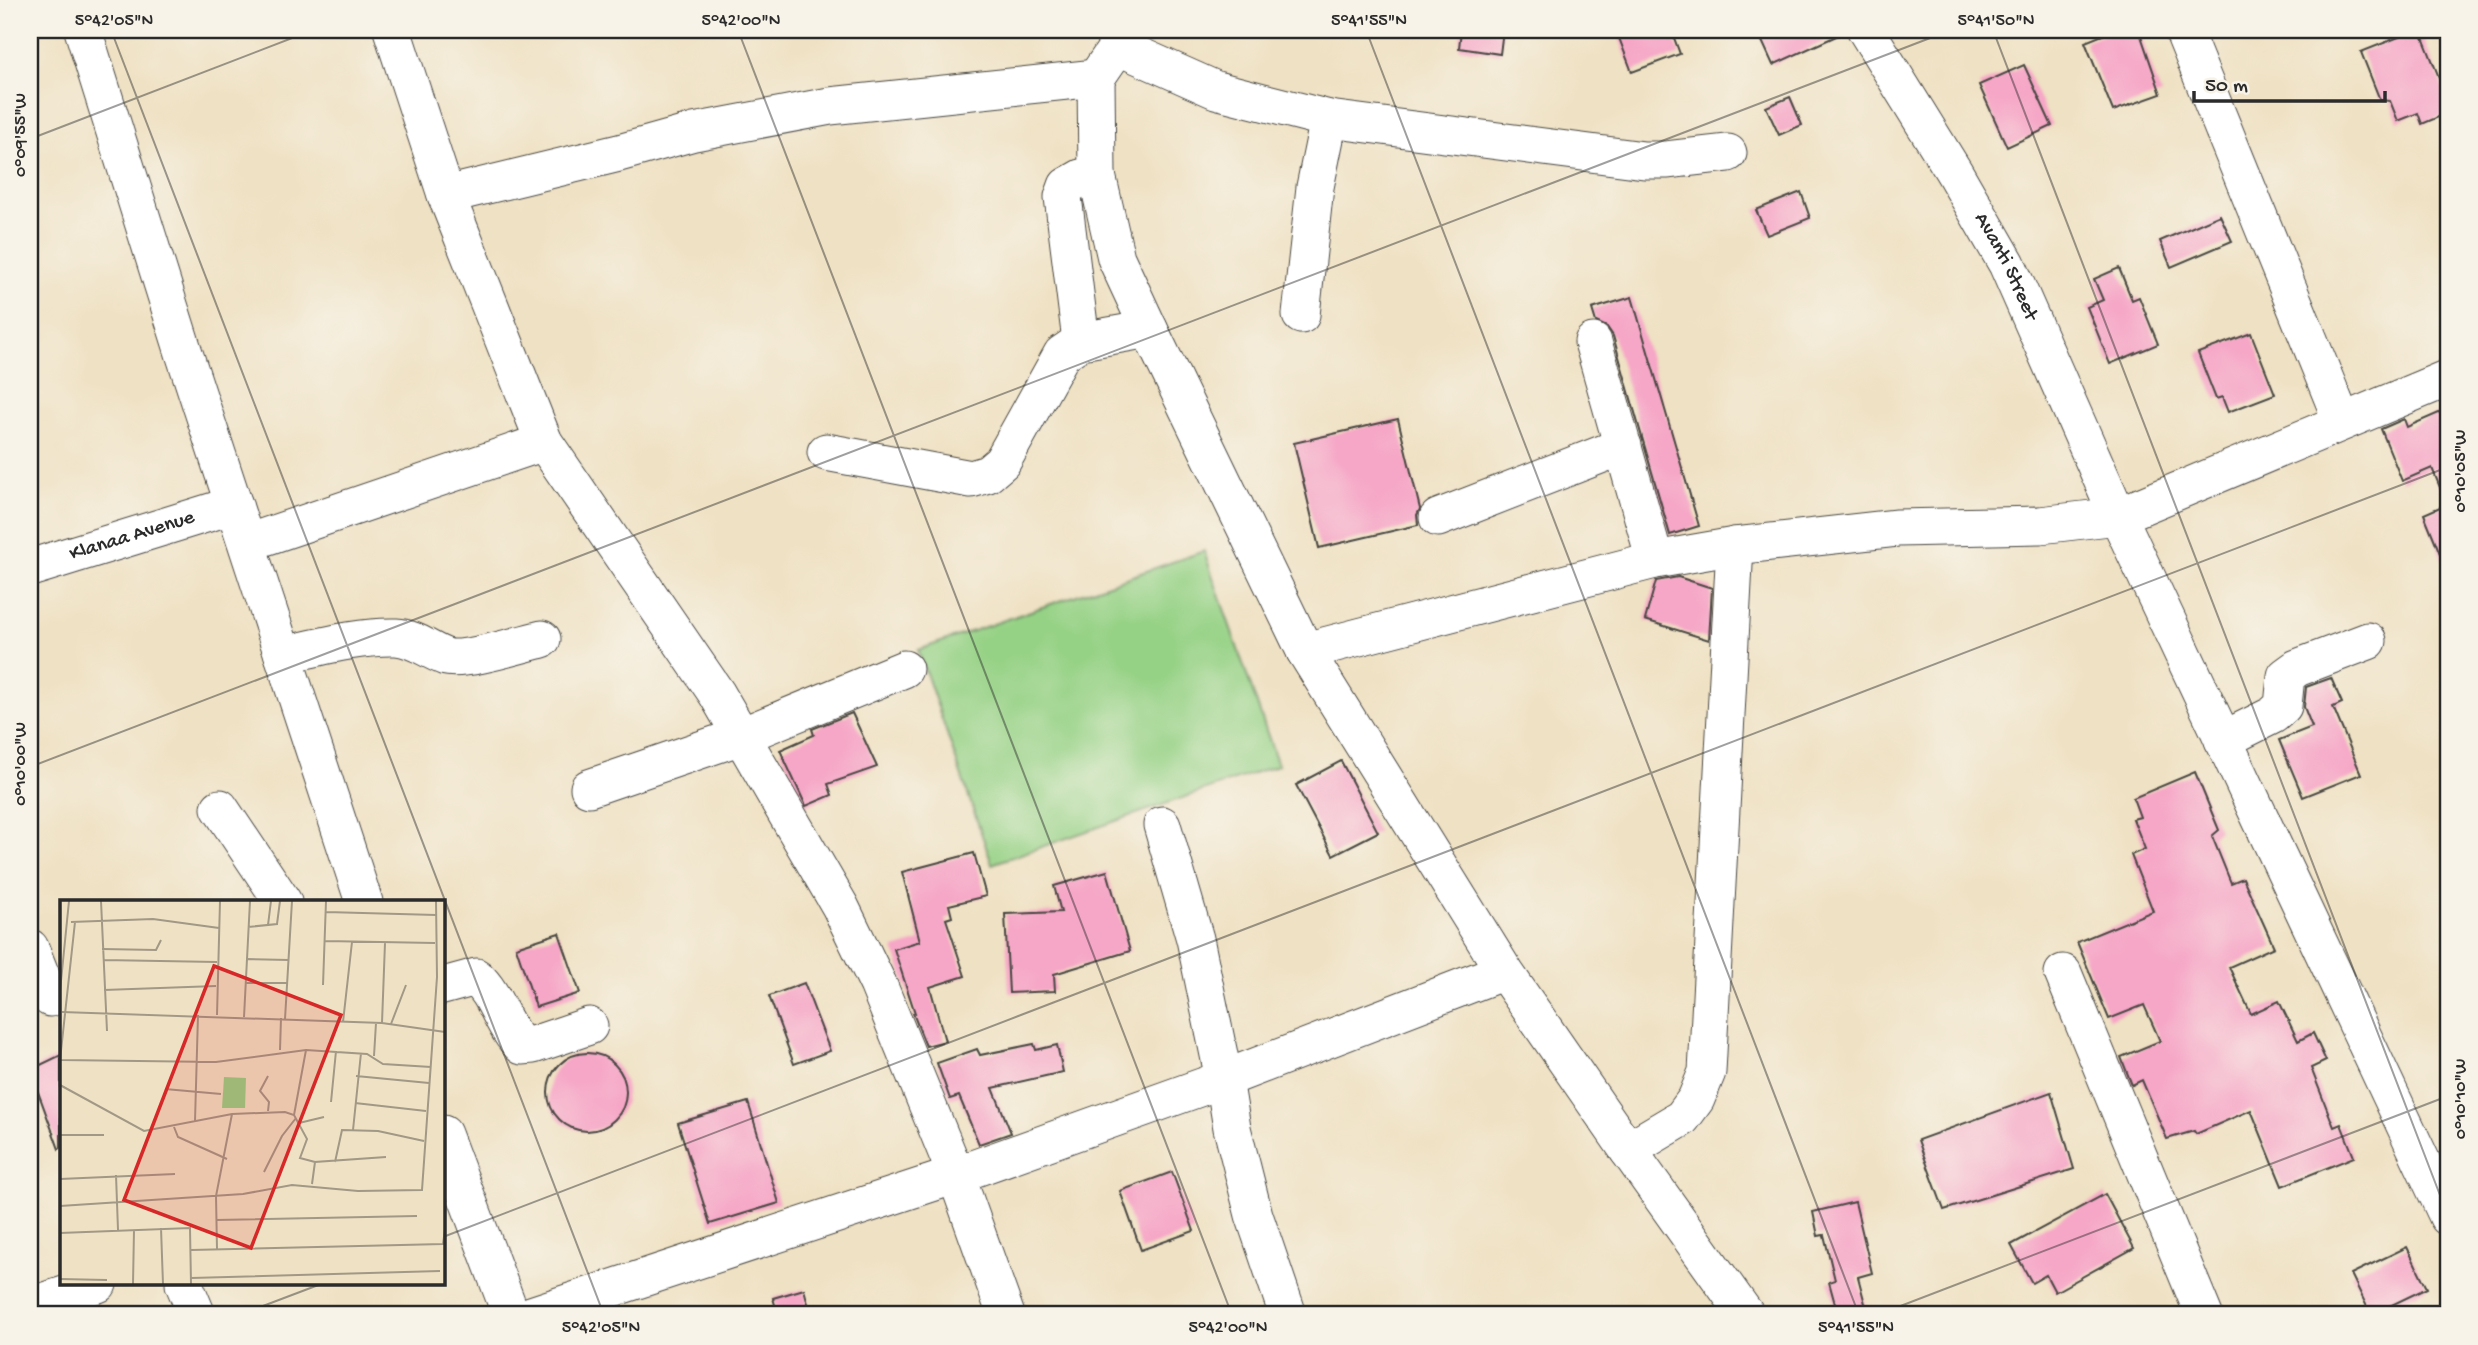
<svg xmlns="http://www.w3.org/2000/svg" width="2478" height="1345" font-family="'Gochi Hand',sans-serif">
<rect width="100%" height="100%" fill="#f7f3e8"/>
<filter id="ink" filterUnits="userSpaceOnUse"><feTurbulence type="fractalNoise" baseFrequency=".0143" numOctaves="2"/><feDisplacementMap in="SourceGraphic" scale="14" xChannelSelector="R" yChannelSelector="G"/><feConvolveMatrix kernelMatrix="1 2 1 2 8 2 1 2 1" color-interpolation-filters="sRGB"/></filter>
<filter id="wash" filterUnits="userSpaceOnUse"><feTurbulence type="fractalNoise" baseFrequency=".00686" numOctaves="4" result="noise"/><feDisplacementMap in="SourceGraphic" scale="28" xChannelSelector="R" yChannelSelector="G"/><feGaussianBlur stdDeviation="1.57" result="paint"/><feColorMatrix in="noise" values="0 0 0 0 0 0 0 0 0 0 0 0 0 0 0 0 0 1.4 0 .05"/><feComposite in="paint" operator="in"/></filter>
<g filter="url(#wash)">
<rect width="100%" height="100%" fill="#efe1c3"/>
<path fill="#96d286" stroke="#607e58" stroke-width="2" d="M 1204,551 L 1278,765 L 992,864 L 918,650 Z"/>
<g id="blocks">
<g fill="#f6a6c6">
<path d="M 1461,30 L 1503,30 L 1500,54 L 1459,48 Z"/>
<path d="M 1616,30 L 1671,30 L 1680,54 L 1632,72 Z"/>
<path d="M 1757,30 L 1845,30 L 1845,32 L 1773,65 Z"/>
<path d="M 2115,30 L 2139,30 L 2161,94 L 2113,111 L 2085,42 Z"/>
<path d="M 2395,30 L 2420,30 L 2448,100 L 2448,113 L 2422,124 L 2418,113 L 2398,121 L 2390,101 L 2380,100 L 2361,52 L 2399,37 Z"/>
<path d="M 2024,65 L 2052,126 L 2007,147 L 1979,85 Z"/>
<path d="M 1790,97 L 1802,125 L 1779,135 L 1766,107 Z"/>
<path d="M 1801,192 L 1810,218 L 1767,235 L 1756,210 Z"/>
<path d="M 2220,215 L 2232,241 L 2171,267 L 2160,241 Z"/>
<path d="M 2119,268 L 2132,300 L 2139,297 L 2158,344 L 2110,364 L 2087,307 L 2103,300 L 2094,279 Z"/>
<path d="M 1632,297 L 1699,526 L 1670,535 L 1613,336 L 1607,327 L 1596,322 L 1592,309 Z"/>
<path d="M 2251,333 L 2275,394 L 2228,412 L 2222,397 L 2216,399 L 2198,353 Z"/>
<path d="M 2448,409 L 2448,573 L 2424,514 L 2447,504 L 2432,468 L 2402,481 L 2381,429 L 2404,419 L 2407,427 Z"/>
<path d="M 1398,419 L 1420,509 L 1417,515 L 1418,525 L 1319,548 L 1294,443 Z"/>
<path d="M 1678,577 L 1712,588 L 1709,640 L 1645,620 L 1656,581 Z"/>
<path d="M 2331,678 L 2342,703 L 2333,707 L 2361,774 L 2303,797 L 2279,740 L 2312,727 L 2304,707 L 2306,687 Z"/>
<path d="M 852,713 L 877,767 L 828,784 L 832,795 L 806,806 L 780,750 L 814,735 L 812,729 Z"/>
<path d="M 1341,761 L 1378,832 L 1333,855 L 1296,785 Z"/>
<path d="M 2195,772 L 2219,830 L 2212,836 L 2231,883 L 2243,878 L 2274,947 L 2229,967 L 2251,1014 L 2279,1001 L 2298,1041 L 2313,1033 L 2326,1061 L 2311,1068 L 2334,1127 L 2341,1124 L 2354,1157 L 2282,1186 L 2251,1110 L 2196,1134 L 2194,1131 L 2167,1139 L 2142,1080 L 2132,1085 L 2121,1057 L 2160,1041 L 2144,1005 L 2109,1019 L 2077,942 L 2153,911 L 2131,855 L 2145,849 L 2133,819 L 2140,817 L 2133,798 Z"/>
<path d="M 974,853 L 986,896 L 949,905 L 952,917 L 946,919 L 965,976 L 930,987 L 945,1041 L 926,1046 L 913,1013 L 915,1013 L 894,949 L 920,941 L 902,872 Z"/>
<path d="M 1107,871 L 1130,951 L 1054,974 L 1055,991 L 1009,993 L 1005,914 L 1061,912 L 1054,886 Z"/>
<path d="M 559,933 L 580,993 L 536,1007 L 516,947 Z"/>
<path d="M 804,983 L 830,1051 L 794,1064 L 769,996 Z"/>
<path d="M 1034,1044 L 1036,1050 L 1057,1045 L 1063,1072 L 993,1088 L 1011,1133 L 979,1144 L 959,1096 L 950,1099 L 937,1063 L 977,1049 L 980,1055 Z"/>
<circle cx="587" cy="1092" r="39"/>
<path d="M 61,1055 L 61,1148 L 59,1149 L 30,1070 Z"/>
<path d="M 2051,1092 L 2074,1169 L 1944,1210 L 1918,1140 Z"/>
<path d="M 748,1102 L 779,1203 L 710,1224 L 678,1123 Z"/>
<path d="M 1172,1172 L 1194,1231 L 1141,1250 L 1120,1191 Z"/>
<path d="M 2105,1194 L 2134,1248 L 2055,1292 L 2046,1275 L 2032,1283 L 2011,1245 Z"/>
<path d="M 1855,1202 L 1872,1273 L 1858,1277 L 1868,1315 L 1838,1315 L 1829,1282 L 1835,1280 L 1824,1235 L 1818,1236 L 1813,1212 Z"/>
<path d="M 2407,1247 L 2427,1288 L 2371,1315 L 2351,1274 Z"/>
<path d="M 804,1289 L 811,1315 L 778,1315 L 773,1298 Z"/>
</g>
</g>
</g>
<g filter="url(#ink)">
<use href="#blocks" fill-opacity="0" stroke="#484642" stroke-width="2"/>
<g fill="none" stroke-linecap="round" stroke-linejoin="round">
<defs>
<g id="minor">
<path d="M 83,30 L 184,353 L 364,902"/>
<path d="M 392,30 L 446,195 L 544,442 L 717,694 L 840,906 L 878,984 L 956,1175 L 1006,1315"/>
<path d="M 1129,30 L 1096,78 L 1097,175 L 1116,258 L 1149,329 L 1305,651 L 1504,971 L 1628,1150 L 1746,1315"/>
<path id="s1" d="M 1866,30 L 1954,172 L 2007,264 L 2118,516 L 2448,1217"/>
<path d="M 2183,30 L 2342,421"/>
<path d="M 1117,46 L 1216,90 L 1329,119 L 1644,160 L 1666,160 L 1728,153"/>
<path d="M 446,195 L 619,153 L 694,132 L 830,106 L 1096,78"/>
<path d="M 1301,315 L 1315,187 L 1329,119"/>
<path d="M 1081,341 L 1063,197 L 1067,186 L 1081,178 L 1097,175"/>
<path d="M 1593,342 L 1655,560"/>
<path d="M 826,452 L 971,479 L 988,474 L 1002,462 L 1062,354 L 1081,341 L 1149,329"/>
<path d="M 1438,518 L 1623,446"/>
<path d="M 247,543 L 544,442"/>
<path id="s2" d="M 30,568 L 234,505"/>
<path d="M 1305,651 L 1655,560 L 1735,546 L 1897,528 L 2040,525 L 2118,516 L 2448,378"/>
<path d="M 283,655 C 320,647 358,636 396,637 C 415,638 429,651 446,657 C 464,662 521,644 542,639"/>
<path d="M 2223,740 L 2273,715 L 2283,706 L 2286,676 L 2297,668 L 2368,641"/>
<path d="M 589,788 L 741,736 L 904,669"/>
<path d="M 220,808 L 283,902"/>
<path d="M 1162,825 L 1195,939 L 1224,1079 L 1232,1128 L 1254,1215 L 1288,1315"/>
<path d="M 30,948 L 50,998"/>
<path d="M 2063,973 L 2204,1315"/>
<path d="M 443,986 L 476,977 C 497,996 502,1026 522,1046 L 533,1045 L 589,1026"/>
<path d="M 443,1134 L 511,1315"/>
<path d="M 1628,1150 L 1682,1118 L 1696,1099 L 1707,1072 L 1735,546"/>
<path d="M 184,1284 L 197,1315"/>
<path d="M 30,1306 L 98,1284"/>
<path d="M 531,1315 L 956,1175 L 1224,1079 L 1504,971"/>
</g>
</defs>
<use href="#minor" stroke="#484642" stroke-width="39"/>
<use href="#minor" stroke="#fff" stroke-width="37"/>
</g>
</g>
<path fill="none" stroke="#2b2b2b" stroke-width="2" stroke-opacity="0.45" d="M 111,30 L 604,1315M 738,30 L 1232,1315M 1366,30 L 1859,1315M 1993,30 L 2448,1216M 30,139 L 313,30M 30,767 L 1951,30M 443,1237 L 2448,467M 239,1315 L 321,1284M 1877,1315 L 2448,1096"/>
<g text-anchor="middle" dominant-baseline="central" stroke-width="7" stroke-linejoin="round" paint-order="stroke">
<g font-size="21" fill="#2b2b2b" stroke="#f7f3e8">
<text stroke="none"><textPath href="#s1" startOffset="275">Avanti Street</textPath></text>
<text stroke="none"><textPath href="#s2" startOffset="107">Klanaa Avenue</textPath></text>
</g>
</g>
<g transform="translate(60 900)">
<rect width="385" height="385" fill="#efe1c3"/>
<path d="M 164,177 L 186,178 L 185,208 L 162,208 Z" fill="#96d286"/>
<path fill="none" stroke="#a19886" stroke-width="2" d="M 41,1 L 47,131M 266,12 L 376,15M 11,22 L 93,19 L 159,28M 208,25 L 211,1M 188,27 L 217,24 L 220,1M 265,41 L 375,43M 42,49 L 96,50 L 101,40M 186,59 L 229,60M 43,60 L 157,62M 185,83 L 227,83M 263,85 L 266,1M 44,90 L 156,86M 0,91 L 9,1M 2,112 L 322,123 L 385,132M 157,115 L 160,1M 184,117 L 190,1M 225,119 L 232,1M 283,122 L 292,42M 322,123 L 325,43M 331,124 L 346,85M 220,150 L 221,118M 314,156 L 316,123M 0,160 L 156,162 L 246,150 L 307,154 L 323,164 L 371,167M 0,160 L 15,22M 296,176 L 369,183M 0,185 L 84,231 L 172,214 L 225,212 L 234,215 L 247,239 L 240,258 L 255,262M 105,189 L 161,194M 271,202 L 276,151M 295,203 L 366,211M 208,211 L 209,202 L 200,191 L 208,176M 234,215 L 246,150M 135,221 L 138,115M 239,223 L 264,217M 114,227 L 118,237 L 167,259M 293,230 L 301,153M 0,235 L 44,235M 275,262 L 282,230 L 318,231 L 364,241M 204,272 L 222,236 L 236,218M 56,275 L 58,330M 0,279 L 115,274M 252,284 L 255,262 L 326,257M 0,306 L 183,294 L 232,285 L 298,291 L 362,290 L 377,77 L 376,1M 156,320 L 357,316M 101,328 L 103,384M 0,333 L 130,328 L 131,384M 157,349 L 156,296 L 172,214M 131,350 L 383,344 L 385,330M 0,369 L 0,333M 131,378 L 380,371M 0,379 L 47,380M 73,384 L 74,330"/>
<path fill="#d62828" fill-opacity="0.15" stroke="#d62828" stroke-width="3.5" d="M 154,66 L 281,115 L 191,348 L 64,300 Z"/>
<rect width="385" height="385" fill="none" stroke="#2b2b2b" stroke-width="3.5"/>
</g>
<rect width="2478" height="1345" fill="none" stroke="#f7f3e8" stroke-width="77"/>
<path d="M2194 91v10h191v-10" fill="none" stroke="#2b2b2b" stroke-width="3.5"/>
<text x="2205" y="91" font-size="21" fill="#2b2b2b" stroke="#f7f3e8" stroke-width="5" paint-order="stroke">50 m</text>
<rect x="38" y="38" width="2402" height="1268" fill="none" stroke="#2b2b2b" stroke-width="2.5"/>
<g font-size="18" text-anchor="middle" fill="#2b2b2b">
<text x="114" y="25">5°42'05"N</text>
<text x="741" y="25">5°42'00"N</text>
<text x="1369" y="25">5°41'55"N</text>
<text x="1996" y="25">5°41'50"N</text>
<text transform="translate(19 135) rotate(-90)" y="6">0°09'55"W</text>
<text transform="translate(2459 471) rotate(-90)" y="6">0°10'05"W</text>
<text transform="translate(19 764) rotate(-90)" y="6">0°10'00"W</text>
<text transform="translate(2459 1099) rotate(-90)" y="6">0°10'10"W</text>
<text x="601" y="1332">5°42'05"N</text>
<text x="1228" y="1332">5°42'00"N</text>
<text x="1856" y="1332">5°41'55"N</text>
</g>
</svg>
